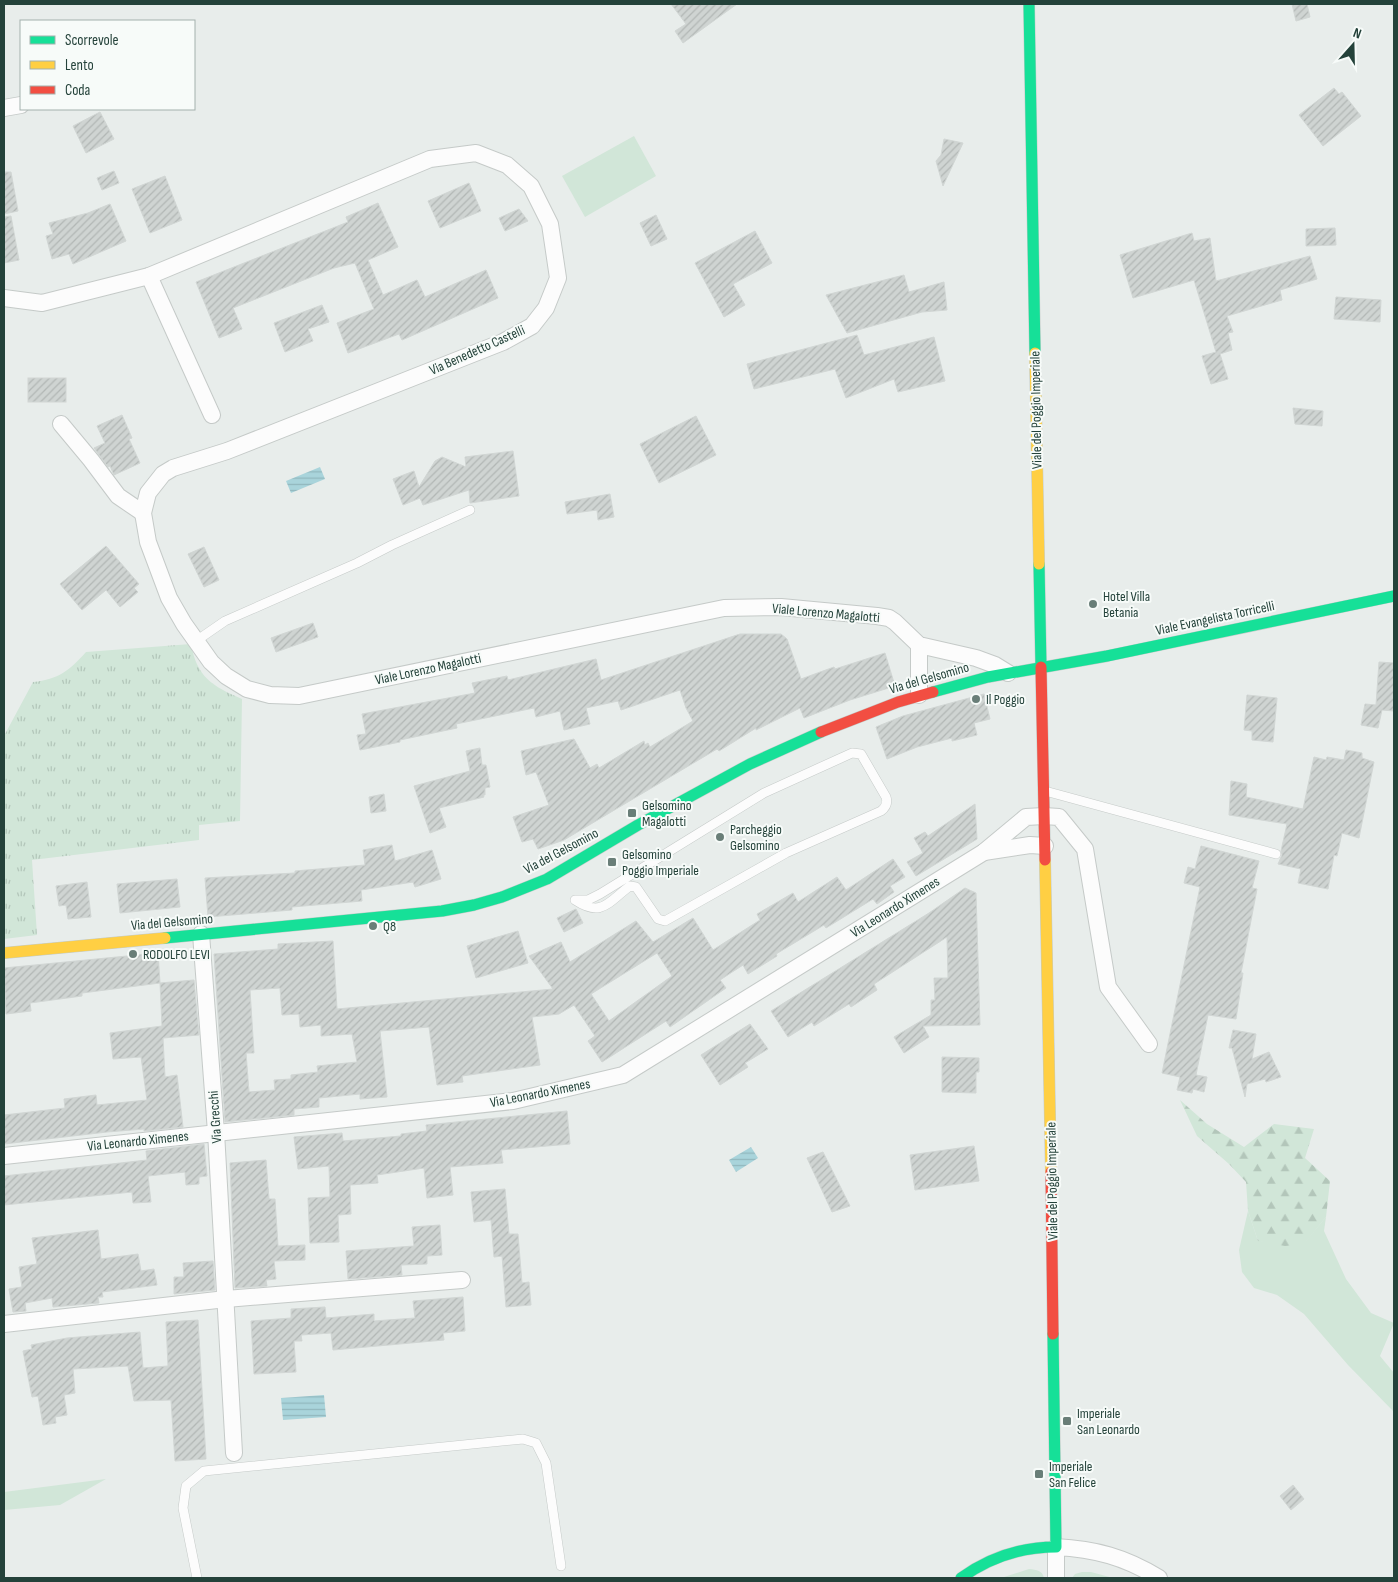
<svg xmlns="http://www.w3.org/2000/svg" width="1398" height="1582" font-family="'Sofia Sans Condensed',sans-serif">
<defs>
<pattern id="forest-firs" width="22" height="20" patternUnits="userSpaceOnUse" patternTransform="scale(1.25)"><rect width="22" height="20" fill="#d1e6d8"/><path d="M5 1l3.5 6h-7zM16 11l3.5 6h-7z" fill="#b3c6ba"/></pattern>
<pattern id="park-tufts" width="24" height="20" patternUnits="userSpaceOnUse" patternTransform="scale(1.25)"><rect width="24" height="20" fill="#d1e6d8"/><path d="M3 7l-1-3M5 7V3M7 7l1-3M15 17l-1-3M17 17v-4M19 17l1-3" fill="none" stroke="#b3c6ba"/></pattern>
<pattern id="water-rules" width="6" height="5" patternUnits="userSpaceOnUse" patternTransform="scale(1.25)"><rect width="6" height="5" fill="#a9d4db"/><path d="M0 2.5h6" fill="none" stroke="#91b7bd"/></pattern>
<pattern id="building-hatch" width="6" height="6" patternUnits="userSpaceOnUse" patternTransform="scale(1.25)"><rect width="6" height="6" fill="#cfd4d2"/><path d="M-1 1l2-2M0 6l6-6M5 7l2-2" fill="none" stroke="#b2b7b5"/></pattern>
</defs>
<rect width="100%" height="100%" fill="#e8edeb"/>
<g fill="#d1e6d8">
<path d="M 634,136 L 656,176 L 585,217 L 562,176 Z"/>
<path d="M 1248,1211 L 1258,1241 L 1304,1243 L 1326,1217 L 1324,1231 L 1346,1279 L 1371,1313 L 1394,1323 L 1380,1356 L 1394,1373 L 1394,1412 L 1348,1365 L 1304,1314 L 1277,1295 L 1254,1288 L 1242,1272 L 1239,1250 Z"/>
<path d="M 106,1479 L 60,1505 L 4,1510 L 4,1492 Z"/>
<path d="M 1029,1569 C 1037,1570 1042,1570 1044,1578 L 1001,1578 Z"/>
<path d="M 1082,1572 L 1091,1572 L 1113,1578 L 1072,1578 L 1075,1574 Z"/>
</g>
<path fill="url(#forest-firs)" d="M 1180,1100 L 1207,1124 L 1244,1147 L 1274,1124 L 1314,1129 L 1305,1158 L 1330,1181 L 1326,1217 L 1304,1244 L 1285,1246 L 1258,1241 L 1248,1211 L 1246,1182 L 1229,1164 L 1197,1136 Z"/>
<path fill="url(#park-tufts)" d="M 191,644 C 197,677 212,686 242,699 L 240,821 L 199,825 L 199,840 L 32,860 L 37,935 L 4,939 L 4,736 L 33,682 C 59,679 69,671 86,652 Z"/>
<g fill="url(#water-rules)">
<path d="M 320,467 L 325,479 L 291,493 L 286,481 Z"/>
<path d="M 751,1147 L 758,1158 L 736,1172 L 729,1160 Z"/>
<path d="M 324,1395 L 326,1417 L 283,1420 L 281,1398 Z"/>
</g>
<g fill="url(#building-hatch)" stroke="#d1d6d4" fill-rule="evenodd">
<path d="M 671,4 L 737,4 L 683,43 L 675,31 L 686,24 Z"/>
<path d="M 1292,4 L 1307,4 L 1310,17 L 1296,21 Z"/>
<path d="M 1334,88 L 1339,94 L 1342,92 L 1361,116 L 1323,146 L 1299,115 Z"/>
<path d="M 100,112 L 114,139 L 86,153 L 73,126 Z"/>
<path d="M 944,139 L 963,143 L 943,186 L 936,161 L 941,155 Z"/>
<path d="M 114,171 L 119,183 L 102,190 L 97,178 Z"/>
<path d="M 4,172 L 11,172 L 18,211 L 4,214 Z"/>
<path d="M 165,176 L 182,220 L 150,233 L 132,189 Z"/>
<path d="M 469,183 L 481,211 L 440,228 L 428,201 Z"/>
<path d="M 378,203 L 398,247 L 368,260 L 383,295 L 417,280 L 425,297 L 486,270 L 498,298 L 402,340 L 399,334 L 348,353 L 337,323 L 374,309 L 355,263 L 334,268 L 233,308 L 242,329 L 219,338 L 196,282 L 348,222 L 346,217 Z"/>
<path d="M 110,204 L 126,241 L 73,264 L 69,254 L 52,259 L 46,236 L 53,234 L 49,223 L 88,213 Z"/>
<path d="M 519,209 L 528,221 L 505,231 L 499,218 Z"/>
<path d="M 656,215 L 667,239 L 651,246 L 640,223 Z"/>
<path d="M 11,216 L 19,260 L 4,263 L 4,217 Z"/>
<path d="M 1335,228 L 1336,245 L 1306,246 L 1306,229 Z"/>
<path d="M 755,231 L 772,263 L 733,284 L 745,305 L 724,317 L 695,263 Z"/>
<path d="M 1192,233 L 1194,241 L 1210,238 L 1216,281 L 1310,256 L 1317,279 L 1280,290 L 1282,300 L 1227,316 L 1233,332 L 1228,333 L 1232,350 L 1220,354 L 1228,379 L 1211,384 L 1202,356 L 1216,352 L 1194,280 L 1133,298 L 1120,255 Z"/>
<path d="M 904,275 L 909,292 L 944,282 L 947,310 L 922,312 L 847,333 L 826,295 Z"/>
<path d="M 1336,297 L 1381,300 L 1380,322 L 1334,319 Z"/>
<path d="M 322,305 L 329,322 L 308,329 L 313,341 L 285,352 L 274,323 Z"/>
<path d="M 857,335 L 864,355 L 934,337 L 945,381 L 898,392 L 894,379 L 846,398 L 835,369 L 754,389 L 747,364 Z"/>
<rect x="28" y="378" width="38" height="24"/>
<path d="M 1293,408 L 1323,411 L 1322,426 L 1295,424 Z"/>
<path d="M 122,415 L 132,438 L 129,439 L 140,463 L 114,475 L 110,466 L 108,467 L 94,448 L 105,443 L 97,426 Z"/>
<path d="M 696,416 L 716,455 L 659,483 L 640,444 Z"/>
<path d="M 513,451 L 519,496 L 470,503 L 469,490 L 423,505 L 420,498 L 403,505 L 393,479 L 414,471 L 419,487 L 435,461 L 442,457 L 466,467 L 465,457 Z"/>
<path d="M 610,494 L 614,517 L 598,520 L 597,510 L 567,514 L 565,502 Z"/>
<path d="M 106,546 L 139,584 L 134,588 L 138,592 L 120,607 L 106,590 L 82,610 L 60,584 Z"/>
<path d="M 204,547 L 219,580 L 204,587 L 188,554 Z"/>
<path d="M 313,623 L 318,637 L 276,652 L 271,638 Z"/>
<path d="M 740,634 L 781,634 L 787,639 L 801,679 L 834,667 L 835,669 L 885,653 L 895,686 L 850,700 L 804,718 L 800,708 L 756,730 L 756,728 L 719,751 L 717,749 L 564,840 L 538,849 L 533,839 L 522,842 L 513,817 L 549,805 L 536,772 L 526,775 L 521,751 L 574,739 L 590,768 L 597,764 L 599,768 L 644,741 L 645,745 L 648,743 L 650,747 L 693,721 L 686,708 L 680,690 L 621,710 L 618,701 L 586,708 L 590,724 L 564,730 L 560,711 L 536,717 L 534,708 L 456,724 L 457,728 L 400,740 L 400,742 L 360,750 L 357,735 L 366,734 L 362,714 L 475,693 L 472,683 L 507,676 L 508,680 L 596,659 L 601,680 Z"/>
<path d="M 1379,662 L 1394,663 L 1394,711 L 1382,710 L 1378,728 L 1361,725 L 1365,704 L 1376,705 Z"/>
<path d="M 984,694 L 990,719 L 974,723 L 977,735 L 952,741 L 952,738 L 917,747 L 887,759 L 876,727 L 903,716 Z"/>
<path d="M 1247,695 L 1277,698 L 1273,742 L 1252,740 L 1252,731 L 1244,730 Z"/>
<path d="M 480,748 L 482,765 L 486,765 L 490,787 L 485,788 L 485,795 L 483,795 L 484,797 L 439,808 L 446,827 L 430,833 L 414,786 L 470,771 L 466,751 Z"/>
<path d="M 1346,750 L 1362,753 L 1362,758 L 1374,762 L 1359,838 L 1342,833 L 1337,856 L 1334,855 L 1328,889 L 1298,883 L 1301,869 L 1278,864 L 1282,855 L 1281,851 L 1287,824 L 1229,815 L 1231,781 L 1247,784 L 1246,797 L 1303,809 L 1314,757 L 1326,760 L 1327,757 L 1344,760 Z"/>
<path d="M 384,794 L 386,811 L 371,813 L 369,797 Z"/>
<path d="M 975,804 L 977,839 L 916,876 L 907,862 L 923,853 L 914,838 L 925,832 L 928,836 Z"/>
<path d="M 392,845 L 395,861 L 432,850 L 441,879 L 415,887 L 413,882 L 361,890 L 362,901 L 292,907 L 292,910 L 208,917 L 205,878 L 295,873 L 295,871 L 365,865 L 363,850 Z"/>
<path d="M 1201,846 L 1259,861 L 1252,888 L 1257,889 L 1241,973 L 1243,973 L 1236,1019 L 1208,1015 L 1196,1075 L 1207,1077 L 1204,1092 L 1193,1089 L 1192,1093 L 1177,1090 L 1180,1077 L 1162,1073 L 1200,887 L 1184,883 L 1188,867 L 1195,869 Z"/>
<path d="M 893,859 L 905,877 L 890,886 L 894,892 L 877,904 L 873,899 L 826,928 L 824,925 L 776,954 L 777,956 L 748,974 L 743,965 L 720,980 L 726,988 L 670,1027 L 666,1021 L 602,1062 L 588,1041 L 595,1036 L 574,1005 L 559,1014 L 532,1017 L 540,1065 L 462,1076 L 463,1082 L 437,1085 L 429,1027 L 380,1031 L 387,1097 L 360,1099 L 360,1094 L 319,1098 L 319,1107 L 294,1109 L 294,1115 L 225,1122 L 214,954 L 278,949 L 278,944 L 333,941 L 337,1009 L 553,989 L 529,956 L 561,942 L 570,962 L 636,921 L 653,942 L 693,918 L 713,950 L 760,920 L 757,914 L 793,893 L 798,902 L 837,877 L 846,890 ZM 657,953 L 672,976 L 609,1021 L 591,994 ZM 280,988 L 282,1015 L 299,1014 L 300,1027 L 321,1025 L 321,1036 L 352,1034 L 357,1062 L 317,1066 L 318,1072 L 291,1075 L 291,1079 L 274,1080 L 275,1090 L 249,1092 L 246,1053 L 254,1053 L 250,990 Z"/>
<path d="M 177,879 L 180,907 L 120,913 L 117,884 Z"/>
<path d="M 87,882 L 91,917 L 68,919 L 66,905 L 59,906 L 56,886 Z"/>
<path d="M 965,888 L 976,893 L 980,1025 L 923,1026 L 929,1037 L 904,1053 L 894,1037 L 931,1015 L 931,1000 L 935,1000 L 934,978 L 948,978 L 947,937 L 874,984 L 877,990 L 851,1007 L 849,1004 L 814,1026 L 812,1022 L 788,1037 L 771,1011 L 929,913 Z"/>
<path d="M 576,909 L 583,923 L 564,932 L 557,918 Z"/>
<path d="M 518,931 L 528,963 L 476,978 L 467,946 Z"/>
<path d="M 158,953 L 160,983 L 82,993 L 82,996 L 30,1003 L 31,1011 L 6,1014 L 4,968 Z"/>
<path d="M 194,980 L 199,1035 L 163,1038 L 165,1077 L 177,1075 L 183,1127 L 144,1131 L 144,1129 L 107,1132 L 4,1144 L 4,1115 L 65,1108 L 64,1099 L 96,1095 L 97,1105 L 147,1100 L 141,1057 L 113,1059 L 110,1033 L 162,1026 L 160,983 Z"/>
<path d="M 750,1024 L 768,1049 L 745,1063 L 748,1067 L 720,1085 L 701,1055 Z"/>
<path d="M 1233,1030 L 1256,1034 L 1252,1059 L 1269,1052 L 1281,1077 L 1266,1082 L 1265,1079 L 1247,1084 L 1245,1097 L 1232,1048 L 1229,1048 Z"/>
<path d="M 942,1057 L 979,1058 L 979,1072 L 976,1072 L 976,1093 L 942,1092 Z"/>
<path d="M 567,1111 L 570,1144 L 501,1150 L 503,1163 L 450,1167 L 453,1195 L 427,1198 L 424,1168 L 377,1175 L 378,1183 L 350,1185 L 351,1214 L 338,1215 L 339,1242 L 310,1243 L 308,1198 L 330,1197 L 329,1166 L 298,1169 L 294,1137 L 342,1133 L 343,1141 L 401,1136 L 401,1134 L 427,1131 L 426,1125 Z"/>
<path d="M 204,1144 L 207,1176 L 199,1177 L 199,1184 L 186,1185 L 185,1172 L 148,1176 L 151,1202 L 133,1203 L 132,1192 L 4,1205 L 4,1176 L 147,1160 L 146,1151 Z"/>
<path d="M 974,1146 L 979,1181 L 915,1190 L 910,1155 Z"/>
<path d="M 823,1152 L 850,1206 L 832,1212 L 807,1158 Z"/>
<path d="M 266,1160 L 269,1199 L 275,1199 L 278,1246 L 305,1245 L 305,1260 L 274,1261 L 276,1279 L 266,1280 L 267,1286 L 235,1288 L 230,1163 Z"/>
<path d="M 505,1189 L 509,1234 L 518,1234 L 522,1283 L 529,1282 L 531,1305 L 506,1307 L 502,1256 L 494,1257 L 491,1220 L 474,1222 L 471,1192 Z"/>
<path d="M 440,1225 L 442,1255 L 427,1256 L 427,1264 L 401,1265 L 402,1275 L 348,1279 L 346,1251 L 414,1246 L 412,1227 Z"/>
<path d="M 98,1230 L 101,1259 L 138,1254 L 141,1271 L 154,1269 L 157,1285 L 102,1292 L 103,1297 L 98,1297 L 99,1303 L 53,1307 L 52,1298 L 25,1303 L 26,1311 L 13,1312 L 9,1289 L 22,1287 L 19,1267 L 37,1264 L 32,1238 Z"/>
<path d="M 213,1261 L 215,1290 L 174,1294 L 174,1277 L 184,1277 L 183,1263 Z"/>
<path d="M 463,1297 L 465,1331 L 443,1333 L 444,1340 L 333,1350 L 331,1333 L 301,1335 L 302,1341 L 294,1341 L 296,1372 L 254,1374 L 251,1321 L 291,1318 L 291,1309 L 325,1307 L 326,1318 L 374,1314 L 374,1321 L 415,1318 L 413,1301 Z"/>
<path d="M 198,1320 L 206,1459 L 175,1461 L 171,1400 L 134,1401 L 128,1366 L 73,1369 L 75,1393 L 64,1395 L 67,1415 L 55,1417 L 56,1423 L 43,1425 L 38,1396 L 32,1397 L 23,1351 L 32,1349 L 31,1345 L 67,1338 L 140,1332 L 143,1368 L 168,1366 L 166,1322 Z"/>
<path d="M 1293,1485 L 1304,1499 L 1291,1510 L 1280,1496 Z"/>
</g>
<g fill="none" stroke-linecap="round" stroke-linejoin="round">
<defs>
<g id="lane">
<path d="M 196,641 L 225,621 L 357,563 L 392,545 L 470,510"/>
<path d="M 852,753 L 861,754 L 886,797 C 888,803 886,807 881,811 L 786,853 L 665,921 L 658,919 L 636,887 L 630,886 C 608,902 602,918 575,900 L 588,900 L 600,894 L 764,793 Z"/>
<path d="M 1045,791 L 1276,854"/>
<path d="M 197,1578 L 183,1508 L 186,1486 L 204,1471 L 523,1439 L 536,1443 L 546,1463 L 561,1566"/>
</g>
<g id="street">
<path d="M 4,108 L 21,105"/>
<path d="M 149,276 L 212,415"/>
<path d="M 4,298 L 42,303 L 149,276 L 430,159 L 476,153 L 507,165 L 531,186 L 550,224 L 558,278 L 546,308 L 532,326 L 503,342 L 227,451 L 173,468 L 163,474 L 148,493 L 143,513 L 148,542 L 169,598 L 184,624 L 211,662 L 226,676 L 247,689 L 270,695 L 299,696 L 724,608 L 781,607 L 877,616 L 889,618 L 895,622 L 919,645 L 976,658 L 995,665 L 1008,673"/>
<path d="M 61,424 L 91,460 L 118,496 L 143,513"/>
<path d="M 919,645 L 919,695"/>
<path d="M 984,852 L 1030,845 L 1045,846"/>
<path d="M 201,934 L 216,1132 L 234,1453"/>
<path d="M 4,1156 L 513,1101 L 623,1075 L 984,852 L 1026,817 L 1044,816 L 1059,817 L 1085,849 L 1108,987 L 1149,1044"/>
<path d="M 4,1324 L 226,1299 L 462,1280"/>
<path d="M 1056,1578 L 1056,1547 C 1095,1549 1125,1557 1159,1578"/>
</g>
<g id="fast">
<path d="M 1029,4 L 1035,353"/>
<path d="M 1039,564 L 1041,667"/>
<path d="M 933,692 L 988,677 L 1107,656 L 1394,596"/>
<path d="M 165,938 L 442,911 L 474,905 L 502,897 L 547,879 L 638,825 L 750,764 L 821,732"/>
<path d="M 961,1578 C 990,1557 1020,1547 1056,1547 L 1053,1334"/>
</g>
<g id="slow">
<path d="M 1035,353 L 1039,564"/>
<path d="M 1045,860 L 1051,1172"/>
<path d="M 4,953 L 165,938"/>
</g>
<g id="jam">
<path d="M 1041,667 L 1045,860"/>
<path d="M 821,732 L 898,702 L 933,692"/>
<path d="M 1051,1172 L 1053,1334"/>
</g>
</defs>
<use href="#lane" stroke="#c5cac8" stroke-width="10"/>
<use href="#street" stroke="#c5cac8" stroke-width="18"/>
<use href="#fast" stroke="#c3cbc8" stroke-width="12"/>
<use href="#slow" stroke="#c3cbc8" stroke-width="12"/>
<use href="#jam" stroke="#c3cbc8" stroke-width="12"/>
<use href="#lane" stroke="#fcfcfc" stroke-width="9"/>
<use href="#street" stroke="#fcfcfc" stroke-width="16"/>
<use href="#fast" stroke="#16e098" stroke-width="11"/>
<use href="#slow" stroke="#ffcf43" stroke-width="11"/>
<use href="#jam" stroke="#f24e42" stroke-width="11"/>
</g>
<g fill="#697e78" stroke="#f7fbf9" stroke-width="2">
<circle cx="1093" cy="604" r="5"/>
<circle cx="976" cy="699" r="5"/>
<rect x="627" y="808" width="10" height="10" rx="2.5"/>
<circle cx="720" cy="837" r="5"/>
<rect x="607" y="857" width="10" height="10" rx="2.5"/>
<circle cx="373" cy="926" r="5"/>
<circle cx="133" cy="954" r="5"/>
<rect x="1062" y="1416" width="10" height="10" rx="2.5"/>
<rect x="1034" y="1469" width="10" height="10" rx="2.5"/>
</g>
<g text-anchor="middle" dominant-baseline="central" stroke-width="4" stroke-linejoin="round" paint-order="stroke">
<g font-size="14" fill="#24423a" stroke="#f7fbf9">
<text transform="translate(477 350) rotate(-24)">Via Benedetto Castelli</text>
<text transform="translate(1036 410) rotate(-91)">Viale del Poggio Imperiale</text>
<text transform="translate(826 613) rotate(5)">Viale Lorenzo Magalotti</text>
<text transform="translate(1215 618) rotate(-12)">Viale Evangelista Torricelli</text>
<text transform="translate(428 669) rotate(-12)">Viale Lorenzo Magalotti</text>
<text transform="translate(929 678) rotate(-16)">Via del Gelsomino</text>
<text transform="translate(561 851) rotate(-28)">Via del Gelsomino</text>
<text transform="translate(895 907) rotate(-32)">Via Leonardo Ximenes</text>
<text transform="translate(172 922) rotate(-5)">Via del Gelsomino</text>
<text transform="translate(540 1093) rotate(-11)">Via Leonardo Ximenes</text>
<text transform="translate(215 1117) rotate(-94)">Via Grecchi</text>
<text transform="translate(138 1141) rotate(-6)">Via Leonardo Ximenes</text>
<text transform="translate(1052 1181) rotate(-91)">Viale del Poggio Imperiale</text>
</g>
<g font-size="14" fill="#24423a" stroke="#f7fbf9" text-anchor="start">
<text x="1103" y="596">Hotel Villa<tspan x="1103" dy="16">Betania</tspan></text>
<text x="986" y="699">Il Poggio</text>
<text x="642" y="805">Gelsomino<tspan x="642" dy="16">Magalotti</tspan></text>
<text x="730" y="829">Parcheggio<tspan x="730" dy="16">Gelsomino</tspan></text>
<text x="622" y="854">Gelsomino<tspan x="622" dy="16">Poggio Imperiale</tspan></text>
<text x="383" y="926">Q8</text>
<text x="143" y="954">RODOLFO LEVI</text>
<text x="1077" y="1413">Imperiale<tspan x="1077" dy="16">San Leonardo</tspan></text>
<text x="1049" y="1466">Imperiale<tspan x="1049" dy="16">San Felice</tspan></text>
</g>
</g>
<rect width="1398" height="1582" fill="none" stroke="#24423a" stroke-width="10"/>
<rect x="20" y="20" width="175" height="90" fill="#f7fbf9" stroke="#a3b1ad"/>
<rect x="30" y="36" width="25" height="8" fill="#16e098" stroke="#a3b1ad"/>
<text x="65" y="45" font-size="15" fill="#24423a">Scorrevole</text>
<rect x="30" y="61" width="25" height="8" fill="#ffcf43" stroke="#a3b1ad"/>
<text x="65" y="70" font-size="15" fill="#24423a">Lento</text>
<rect x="30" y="86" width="25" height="8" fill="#f24e42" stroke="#a3b1ad"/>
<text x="65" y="95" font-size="15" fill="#24423a">Coda</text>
<g transform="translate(1353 45) rotate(20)" stroke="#f7fbf9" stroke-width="4" paint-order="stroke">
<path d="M0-4L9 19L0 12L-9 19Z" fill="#24423a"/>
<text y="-8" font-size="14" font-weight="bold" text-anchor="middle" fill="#24423a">N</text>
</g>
</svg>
